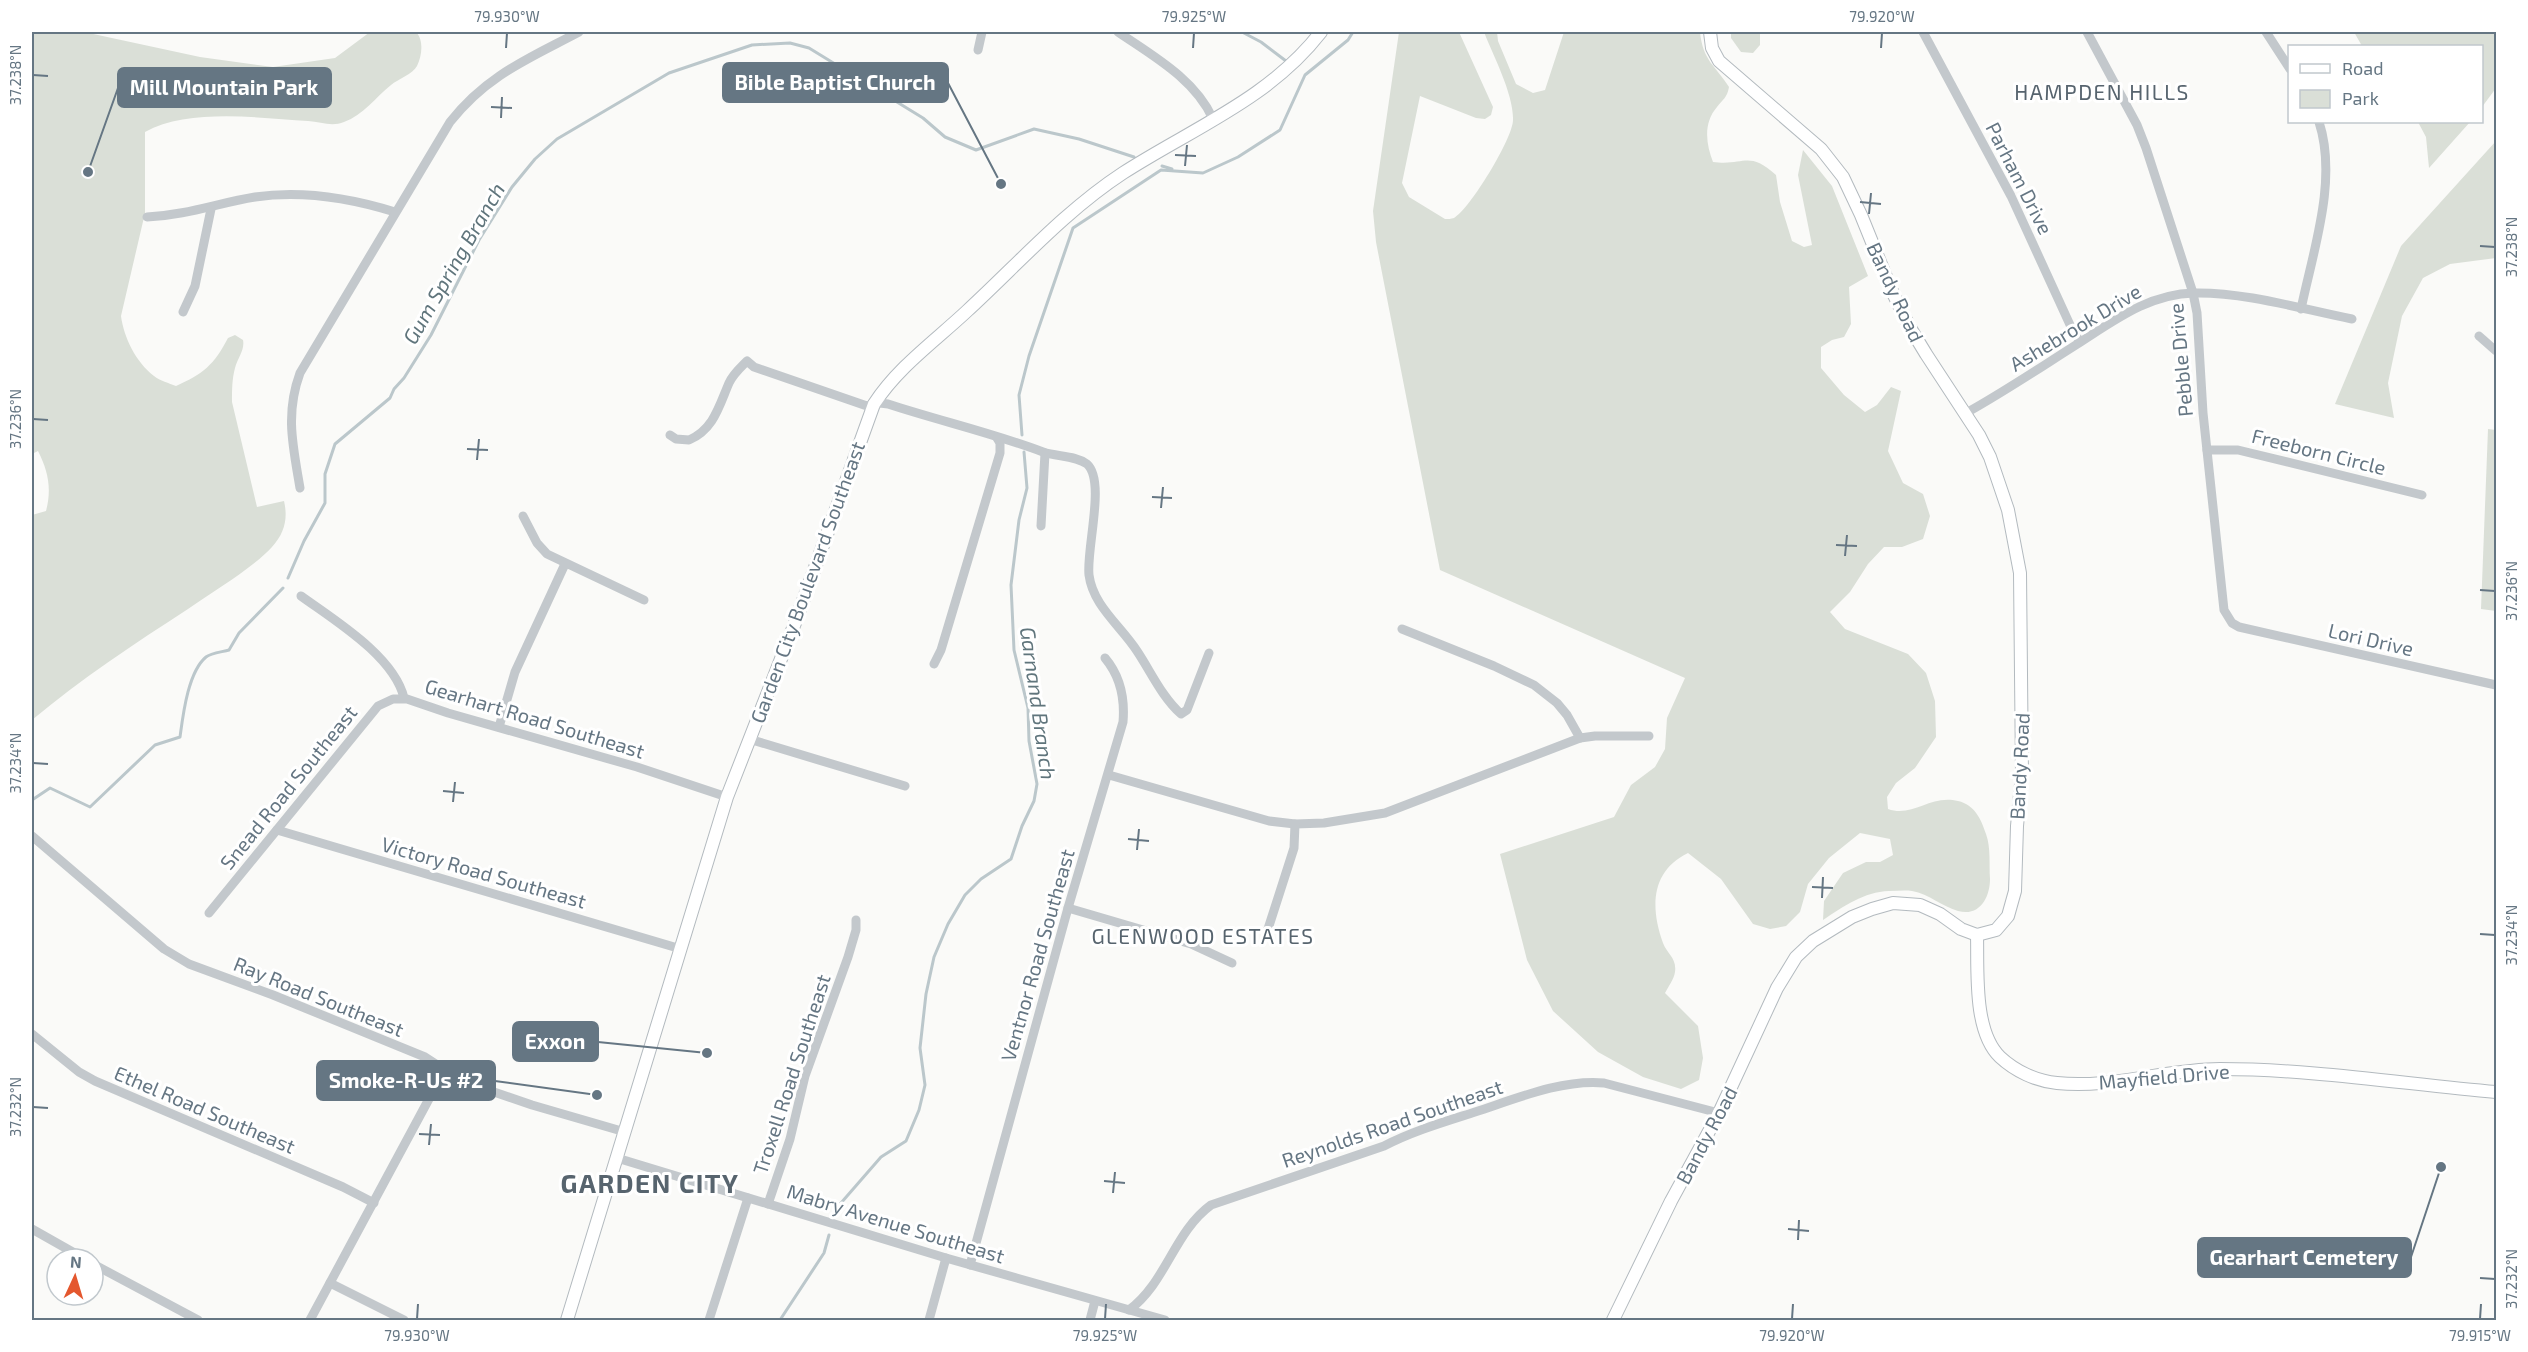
<svg xmlns="http://www.w3.org/2000/svg" width="2528" height="1352" font-family="'Exo 2',sans-serif">
<rect width="100%" height="100%" fill="#fafaf8"/>
<g fill="#dadfd7">
<path d="M 32,32 L 84,32 L 200,57 L 273,67 L 335,58 L 370,32 L 416,32 C 424,40 422,56 417,66 C 413,74 398,79 391,85 C 376,97 363,115 344,122 C 332,127 321,122 308,121 C 260,118 188,108 145,132 L 145,213 L 121,316 C 124,338 136,362 154,376 C 160,381 169,383 176,386 C 203,374 214,365 228,338 L 235,335 L 243,340 C 245,350 238,357 235,368 C 232,379 232,390 232,402 L 257,507 L 284,501 C 288,518 285,533 272,547 C 253,568 212,592 188,609 C 134,644 81,679 32,720 L 32,515 L 46,511 C 52,488 48,471 38,451 L 32,454 L 32,395 L 34,393 L 32,389 Z"/>
<path d="M 1399,32 L 1459,32 L 1493,107 L 1491,115 L 1485,119 L 1476,118 L 1420,96 L 1402,183 L 1409,197 L 1445,219 C 1448,219 1451,219 1454,218 C 1470,209 1513,138 1513,120 C 1514,95 1493,55 1484,32 L 1497,32 L 1498,41 L 1516,84 L 1533,93 L 1545,90 L 1564,32 L 1700,32 C 1703,61 1715,65 1729,87 C 1727,98 1723,99 1717,107 C 1703,123 1706,144 1713,162 C 1745,166 1748,150 1776,175 L 1780,202 L 1792,241 L 1804,247 L 1812,245 L 1798,175 L 1803,150 L 1832,186 L 1868,276 L 1849,287 L 1851,324 L 1844,337 L 1832,340 L 1821,347 L 1821,368 L 1844,395 L 1865,412 L 1877,405 L 1891,387 L 1901,391 L 1888,451 L 1903,483 L 1923,494 L 1930,516 L 1923,539 L 1902,547 L 1884,547 L 1868,564 L 1850,592 L 1830,612 L 1845,629 L 1908,654 L 1926,673 L 1935,701 L 1936,737 L 1915,768 L 1896,783 L 1887,797 L 1888,809 C 1913,818 1930,794 1958,801 C 1975,805 1981,819 1986,834 C 1991,848 1989,864 1990,879 C 1990,897 1980,917 1958,911 C 1943,907 1929,894 1912,891 C 1905,890 1897,891 1889,891 C 1864,892 1844,906 1823,920 L 1824,901 L 1843,873 L 1866,862 L 1880,862 L 1893,855 L 1890,839 L 1860,833 L 1829,858 L 1808,884 L 1800,912 L 1786,926 L 1770,929 L 1753,924 L 1721,879 L 1688,853 C 1651,871 1650,907 1663,943 C 1667,954 1677,958 1675,972 C 1674,979 1668,987 1665,993 L 1698,1026 L 1703,1058 L 1699,1080 L 1681,1089 L 1643,1077 L 1598,1052 L 1553,1011 L 1527,960 L 1500,854 L 1614,817 L 1631,785 L 1655,767 L 1665,749 L 1667,718 L 1685,678 L 1440,570 L 1376,242 L 1373,211 Z"/>
<path d="M 1731,32 L 1760,32 L 1760,45 L 1753,53 L 1741,52 L 1731,38 Z"/>
<path d="M 2354,32 L 2496,32 L 2496,88 L 2482,107 L 2482,46 L 2362,46 Z"/>
<path d="M 2418,122 L 2470,122 L 2429,168 L 2426,137 Z"/>
<path d="M 2496,141 L 2496,258 L 2450,264 L 2423,278 L 2402,316 L 2388,383 L 2394,418 L 2335,404 L 2401,246 Z"/>
<path d="M 2488,429 L 2496,430 L 2496,611 L 2481,609 Z"/>
</g>
<g fill="none" stroke-linecap="round" stroke-linejoin="round">
<g stroke="#bbc7cb" stroke-width="3">
<path d="M 1242,32 L 1261,42 L 1286,61"/>
<path d="M 1162,166 L 1172,169"/>
<path d="M 1022,435 L 1019,395 L 1029,356 L 1073,228 L 1161,170 L 1203,173 L 1238,157 L 1280,130 L 1305,75 L 1348,40 L 1353,32"/>
<path d="M 288,578 L 304,541 L 325,503 L 325,474 L 335,444 L 390,398 L 394,389 L 404,378 L 431,335 L 479,240 L 512,187 L 535,159 L 557,139 L 669,73 L 752,45 L 790,43 L 809,48 L 923,118 L 945,137 L 976,150 L 1034,129 L 1079,139 L 1134,157"/>
<path d="M 32,800 L 50,788 L 90,807 L 155,745 L 180,737 C 183,715 188,672 206,657 C 211,653 222,652 229,650 L 239,633 L 283,588"/>
<path d="M 834,1215 L 834,1211 L 881,1157 L 906,1141 L 919,1110 L 925,1085 L 920,1048 L 926,994 L 934,957 L 948,924 L 965,895 L 981,879 L 1011,859 L 1022,826 L 1034,801 L 1037,784 L 1029,741 L 1028,708 L 1014,650 L 1011,585 L 1019,520 L 1027,488 L 1024,452"/>
<path d="M 780,1320 L 824,1253 L 829,1235"/>
</g>
<defs>
<g id="secondary">
<path d="M 1977,935 C 1978,970 1973,1031 2000,1057 C 2015,1071 2036,1081 2057,1083 C 2111,1089 2166,1069 2220,1069 C 2311,1069 2405,1084 2496,1092"/>
<path d="M 567,1320 L 727,797 L 795,623 L 874,404 C 898,367 935,341 967,311 C 1018,264 1065,211 1123,173 C 1193,128 1269,99 1321,32"/>
<path d="M 1613,1320 L 1671,1201 L 1719,1113 L 1777,988 L 1796,957 L 1813,941 L 1852,917 L 1872,909 L 1893,903 L 1920,905 L 1940,914 L 1961,929 L 1977,935 L 1996,930 L 2008,916 L 2015,891 L 2017,826 L 2022,774 L 2020,573 L 2008,510 L 1990,457 L 1979,435 L 1926,354 L 1909,326 L 1891,289 L 1861,215 L 1843,177 L 1821,149 L 1719,61 L 1712,48 L 1710,32"/>
</g>
</defs>
<use href="#secondary" stroke="#b3babf" stroke-width="14"/>
<g stroke="#c3c8cc" stroke-width="9">
<path d="M 1118,32 C 1153,56 1195,79 1213,119"/>
<path d="M 1923,32 L 2011,196 L 2071,327 L 2080,342"/>
<path d="M 2087,32 L 2137,125 L 2146,148 L 2193,293 L 2197,313 L 2203,413 L 2224,610 L 2232,623 L 2239,627 L 2496,685"/>
<path d="M 2266,32 L 2290,69"/>
<path d="M 978,50 L 982,32"/>
<path d="M 147,217 C 187,215 218,203 255,197 C 303,190 350,198 395,212"/>
<path d="M 2301,309 C 2313,251 2338,180 2319,122"/>
<path d="M 183,312 L 195,286 L 211,209"/>
<path d="M 2479,336 L 2496,351"/>
<path d="M 1966,413 C 2004,392 2041,367 2079,343 C 2115,320 2149,294 2194,293 C 2246,292 2301,309 2352,319"/>
<path d="M 670,435 L 676,439 L 689,440 C 714,429 719,406 729,383 C 733,374 740,368 747,361 L 754,367 L 867,406 L 880,403 L 888,404 C 940,421 993,433 1043,452 C 1057,457 1075,455 1087,464 C 1106,481 1086,549 1089,575 C 1093,606 1121,626 1137,651 C 1151,672 1162,697 1181,714 L 1187,710 L 1209,653"/>
<path d="M 2207,450 L 2238,450 L 2422,495"/>
<path d="M 300,488 C 293,446 285,414 300,373 L 450,122 C 487,75 528,59 579,32"/>
<path d="M 523,516 L 537,543 L 547,554 L 644,600"/>
<path d="M 1041,526 L 1045,453"/>
<path d="M 301,596 C 334,620 394,656 404,698"/>
<path d="M 1402,629 L 1494,666 L 1534,685 L 1557,703 L 1567,715 L 1580,738"/>
<path d="M 934,664 L 941,650 L 1000,453 L 1000,443 L 997,438"/>
<path d="M 499,727 L 515,672 L 565,564"/>
<path d="M 749,739 L 905,786"/>
<path d="M 1109,775 L 1269,821 L 1295,824 L 1324,823 L 1385,813 L 1580,738 L 1595,736 L 1649,736"/>
<path d="M 277,830 L 681,949"/>
<path d="M 32,836 L 164,949 L 189,964 L 273,995 L 425,1057 L 462,1081 L 532,1105 L 625,1132"/>
<path d="M 1068,908 L 1191,944 L 1232,963"/>
<path d="M 209,913 L 378,706 L 393,699 L 407,699 L 448,713 L 637,767 L 727,797"/>
<path d="M 1267,932 L 1294,848 L 1295,824"/>
<path d="M 32,1034 L 79,1072 L 95,1081 L 343,1187 L 374,1203"/>
<path d="M 617,1158 L 946,1258 L 1165,1320"/>
<path d="M 768,1204 L 790,1139 L 805,1076 L 848,957 L 856,930 L 856,920"/>
<path d="M 32,1229 L 85,1259"/>
<path d="M 93,1264 L 198,1320"/>
<path d="M 970,1265 L 1068,908 L 1123,722 C 1125,698 1121,677 1105,658"/>
<path d="M 330,1283 L 404,1320"/>
<path d="M 1129,1310 C 1166,1283 1174,1232 1211,1205 L 1384,1146 C 1413,1131 1444,1122 1475,1112 C 1515,1099 1562,1079 1604,1083 L 1719,1113"/>
<path d="M 310,1320 L 444,1071"/>
<path d="M 709,1320 L 748,1198"/>
<path d="M 929,1320 L 946,1258"/>
<path d="M 1090,1320 L 1095,1301"/>
</g>
<use href="#secondary" stroke="#fff" stroke-width="12"/>
</g>
<path fill="none" stroke="#657683" stroke-width="2" d="M 506,48 L 507,33M 1193,48 L 1194,33M 1881,48 L 1882,33M 33,75 L 48,76M 491,107 L 512,108M 501,118 L 502,97M 1175,155 L 1196,156M 1185,166 L 1187,145M 1860,202 L 1881,204M 1869,214 L 1871,193M 2480,246 L 2495,247M 33,419 L 48,420M 467,449 L 488,450M 477,460 L 479,439M 1152,497 L 1172,498M 1161,508 L 1163,487M 1836,545 L 1857,546M 1845,556 L 1847,535M 2480,590 L 2495,591M 33,763 L 48,764M 443,791 L 464,793M 453,802 L 455,782M 1128,839 L 1149,841M 1137,850 L 1139,829M 1812,887 L 1833,888M 1822,898 L 1823,877M 2480,934 L 2495,935M 33,1107 L 48,1108M 419,1134 L 440,1135M 429,1145 L 431,1124M 1104,1181 L 1125,1183M 1113,1193 L 1115,1172M 1788,1229 L 1809,1231M 1798,1240 L 1799,1220M 2480,1278 L 2495,1279M 417,1319 L 418,1304M 1105,1319 L 1106,1304M 1792,1319 L 1793,1304M 2480,1319 L 2481,1304"/>
<g text-anchor="middle" dominant-baseline="central" stroke-width="6" stroke-linejoin="round" paint-order="stroke">
<g font-size="20" fill="#657683" stroke="#fff">
<text transform="translate(2020 178) rotate(63)">Parham Drive</text>
<text transform="translate(1896 292) rotate(65)">Bandy Road</text>
<text transform="translate(2075 327) rotate(-31)">Ashebrook Drive</text>
<text transform="translate(2180 360) rotate(-95)">Pebble Drive</text>
<text transform="translate(2319 451) rotate(14)">Freeborn Circle</text>
<text transform="translate(807 582) rotate(-70)">Garden City Boulevard Southeast</text>
<text transform="translate(2371 639) rotate(13)">Lori Drive</text>
<text transform="translate(535 718) rotate(17)">Gearhart Road Southeast</text>
<text transform="translate(2019 766) rotate(-87)">Bandy Road</text>
<text transform="translate(288 787) rotate(-51)">Snead Road Southeast</text>
<text transform="translate(484 872) rotate(16)">Victory Road Southeast</text>
<text transform="translate(1037 955) rotate(-74)">Ventnor Road Southeast</text>
<text transform="translate(319 996) rotate(22)">Ray Road Southeast</text>
<text transform="translate(791 1074) rotate(-72)">Troxell Road Southeast</text>
<text transform="translate(2164 1076) rotate(-5)">Mayfield Drive</text>
<text transform="translate(205 1109) rotate(23)">Ethel Road Southeast</text>
<text transform="translate(1392 1123) rotate(-19)">Reynolds Road Southeast</text>
<text transform="translate(1706 1135) rotate(-62)">Bandy Road</text>
<text transform="translate(896 1223) rotate(17)">Mabry Avenue Southeast</text>
</g>
<g font-size="21" letter-spacing="1.5" fill="#57646e" stroke="#fff">
<text x="2102" y="91">HAMPDEN HILLS</text>
<text x="1203" y="935">GLENWOOD ESTATES</text>
</g>
<g font-size="21" font-style="italic" fill="#60757c" stroke="#fff">
<text transform="translate(453 263) rotate(-60)">Gum Spring Branch</text>
<text transform="translate(1039 703) rotate(82)">Garnand Branch</text>
</g>
<g font-size="26" font-weight="bold" letter-spacing="1.5" fill="#57646e" stroke="#fff">
<text x="650" y="1182">GARDEN CITY</text>
</g>
</g>
<path fill="none" stroke="#657683" stroke-width="2" d="M1001 184L948 83M88 172L118 88M707 1053L598 1042M597 1095L495 1081M2441 1167L2411 1257"/>
<g fill="#657683" stroke="#fff" stroke-width="2">
<circle cx="1001" cy="184" r="6"/>
<circle cx="88" cy="172" r="6"/>
<circle cx="707" cy="1053" r="6"/>
<circle cx="597" cy="1095" r="6"/>
<circle cx="2441" cy="1167" r="6"/>
</g>
<g fill="#657683" stroke="#657683" stroke-width="2">
<rect x="723" y="63" width="225" height="39" rx="6"/>
<rect x="118" y="68" width="213" height="39" rx="6"/>
<rect x="513" y="1022" width="85" height="39" rx="6"/>
<rect x="317" y="1061" width="178" height="39" rx="6"/>
<rect x="2198" y="1238" width="213" height="39" rx="6"/>
</g>
<g font-size="21" text-anchor="middle" font-weight="bold" fill="#fff">
<text x="835" y="90">Bible Baptist Church</text>
<text x="224" y="95">Mill Mountain Park</text>
<text x="555" y="1049">Exxon</text>
<text x="406" y="1088">Smoke-R-Us #2</text>
<text x="2304" y="1265">Gearhart Cemetery</text>
</g>
<rect width="2528" height="1352" fill="none" stroke="#ffffff" stroke-width="66"/>
<rect x="2288" y="45" width="195" height="78" fill="#ffffff" stroke="#c1c8cd" stroke-width="1.5"/>
<rect x="2300" y="64" width="30" height="9" fill="#ffffff" stroke="#c1c8cd" stroke-width="1.5"/>
<text x="2342" y="75" font-size="18" fill="#657683">Road</text>
<rect x="2300" y="90" width="30" height="18" fill="#dadfd7" stroke="#c1c8cd" stroke-width="1.5"/>
<text x="2342" y="105" font-size="18" fill="#657683">Park</text>
<g transform="translate(75 1277) rotate(4)"><circle r="28" fill="#ffffff" stroke="#c1c8cd" stroke-width="1.5"/>
<path d="M0-4.5L10 22L0 15L-10 22Z" fill="#e4572e"/>
<text y="-9" font-size="16" font-weight="bold" text-anchor="middle" fill="#657683">N</text>
</g>
<rect x="33" y="33" width="2462" height="1286" fill="none" stroke="#657683" stroke-width="2"/>
<g font-size="15" text-anchor="middle" fill="#657683">
<text x="507" y="22">79.930°W</text>
<text x="1194" y="22">79.925°W</text>
<text x="1882" y="22">79.920°W</text>
<text transform="translate(16 75) rotate(-90)" y="5">37.238°N</text>
<text transform="translate(2512 247) rotate(-90)" y="5">37.238°N</text>
<text transform="translate(16 419) rotate(-90)" y="5">37.236°N</text>
<text transform="translate(2512 591) rotate(-90)" y="5">37.236°N</text>
<text transform="translate(16 763) rotate(-90)" y="5">37.234°N</text>
<text transform="translate(2512 935) rotate(-90)" y="5">37.234°N</text>
<text transform="translate(16 1107) rotate(-90)" y="5">37.232°N</text>
<text transform="translate(2512 1279) rotate(-90)" y="5">37.232°N</text>
<text x="417" y="1341">79.930°W</text>
<text x="1105" y="1341">79.925°W</text>
<text x="1792" y="1341">79.920°W</text>
<text x="2480" y="1341">79.915°W</text>
</g>
</svg>
